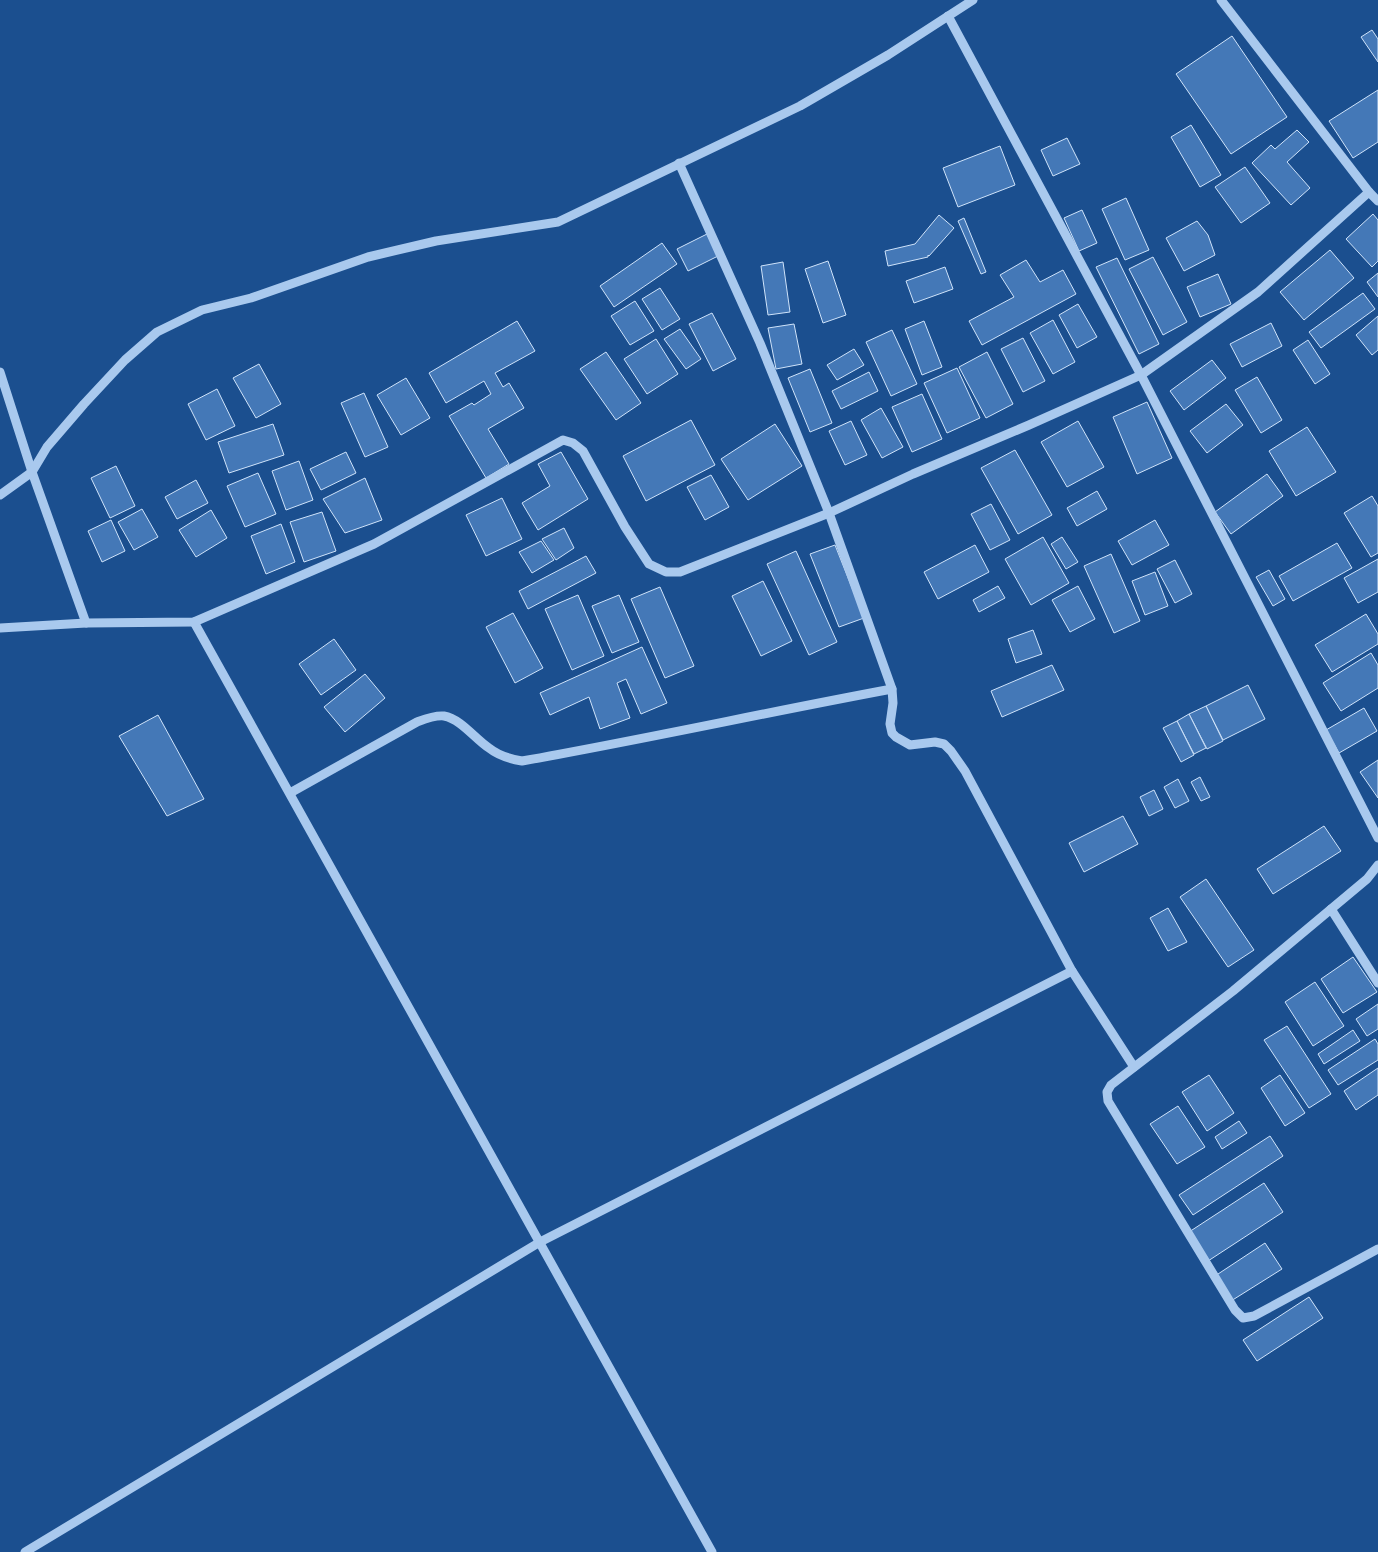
<svg xmlns="http://www.w3.org/2000/svg" width="1378" height="1552" font-family="'Fira Sans',sans-serif">
<rect width="100%" height="100%" fill="#1b4f8f"/>
<g fill="#4478b7" stroke="#cfe3fa">
<path d="M 1372,30 L 1378,39 L 1378,62 L 1361,37 Z"/>
<path d="M 1232,36 L 1287,117 L 1231,154 L 1176,74 Z"/>
<path d="M 1378,90 L 1378,142 L 1353,158 L 1329,121 Z"/>
<path d="M 1191,125 L 1221,175 L 1200,187 L 1171,137 Z"/>
<path d="M 1297,130 L 1309,142 L 1287,162 L 1310,188 L 1291,205 L 1252,163 L 1271,145 L 1275,149 Z"/>
<path d="M 1067,138 L 1080,164 L 1053,176 L 1041,150 Z"/>
<path d="M 1000,146 L 1015,185 L 958,207 L 943,168 Z"/>
<path d="M 1245,167 L 1270,203 L 1241,223 L 1215,187 Z"/>
<path d="M 1126,198 L 1149,250 L 1125,260 L 1102,209 Z"/>
<path d="M 1082,210 L 1097,243 L 1079,251 L 1064,218 Z"/>
<path d="M 1373,214 L 1378,220 L 1378,261 L 1372,267 L 1346,239 Z"/>
<path d="M 939,215 L 954,228 L 929,256 L 928,255 L 928,257 L 888,266 L 885,251 L 915,244 Z"/>
<path d="M 964,218 L 986,272 L 981,274 L 958,221 Z"/>
<path d="M 1197,221 L 1208,235 L 1215,255 L 1184,271 L 1166,238 Z"/>
<path d="M 707,234 L 718,256 L 688,271 L 677,249 Z"/>
<path d="M 662,243 L 677,264 L 614,307 L 600,286 Z"/>
<path d="M 1330,250 L 1354,278 L 1304,320 L 1280,292 Z"/>
<path d="M 1153,257 L 1187,322 L 1163,335 L 1129,269 Z"/>
<path d="M 1117,258 L 1159,344 L 1139,354 L 1096,267 Z"/>
<path d="M 1026,260 L 1040,282 L 1063,270 L 1076,294 L 982,345 L 969,321 L 1014,297 L 1000,275 Z"/>
<path d="M 828,261 L 846,315 L 823,323 L 805,269 Z"/>
<path d="M 783,262 L 790,312 L 768,315 L 761,266 Z"/>
<path d="M 945,267 L 953,289 L 914,303 L 906,281 Z"/>
<path d="M 1378,273 L 1378,297 L 1367,282 Z"/>
<path d="M 1218,274 L 1231,304 L 1200,317 L 1187,287 Z"/>
<path d="M 660,288 L 680,319 L 662,330 L 642,299 Z"/>
<path d="M 1363,293 L 1375,309 L 1321,348 L 1309,332 Z"/>
<path d="M 635,301 L 654,331 L 630,345 L 611,316 Z"/>
<path d="M 1078,304 L 1097,337 L 1077,348 L 1059,315 Z"/>
<path d="M 712,313 L 736,359 L 713,371 L 689,324 Z"/>
<path d="M 1378,316 L 1378,350 L 1372,355 L 1356,335 Z"/>
<path d="M 1053,320 L 1075,362 L 1053,374 L 1030,333 Z"/>
<path d="M 517,321 L 535,351 L 495,373 L 503,387 L 509,383 L 524,408 L 488,429 L 509,464 L 486,478 L 449,416 L 472,403 L 474,405 L 491,394 L 484,381 L 446,403 L 429,373 Z"/>
<path d="M 924,321 L 942,367 L 922,375 L 905,329 Z"/>
<path d="M 1271,323 L 1282,346 L 1242,367 L 1230,344 Z"/>
<path d="M 794,324 L 802,364 L 776,369 L 768,328 Z"/>
<path d="M 680,329 L 701,359 L 686,369 L 664,339 Z"/>
<path d="M 892,330 L 917,384 L 891,396 L 866,342 Z"/>
<path d="M 1023,338 L 1045,381 L 1023,392 L 1001,349 Z"/>
<path d="M 656,339 L 678,374 L 647,394 L 624,359 Z"/>
<path d="M 1308,340 L 1330,374 L 1315,384 L 1293,350 Z"/>
<path d="M 854,349 L 864,365 L 837,380 L 827,365 Z"/>
<path d="M 606,352 L 641,403 L 616,420 L 580,369 Z"/>
<path d="M 987,352 L 1013,404 L 986,418 L 959,367 Z"/>
<path d="M 1212,360 L 1226,378 L 1184,410 L 1170,391 Z"/>
<path d="M 259,364 L 281,404 L 256,418 L 233,378 Z"/>
<path d="M 957,368 L 980,418 L 947,433 L 924,383 Z"/>
<path d="M 810,369 L 832,423 L 810,432 L 788,378 Z"/>
<path d="M 869,372 L 878,391 L 841,409 L 832,391 Z"/>
<path d="M 1257,377 L 1282,420 L 1261,433 L 1235,390 Z"/>
<path d="M 406,378 L 430,418 L 401,435 L 377,395 Z"/>
<path d="M 217,389 L 235,426 L 206,440 L 188,404 Z"/>
<path d="M 364,393 L 388,447 L 365,457 L 341,403 Z"/>
<path d="M 922,394 L 942,439 L 912,452 L 892,407 Z"/>
<path d="M 1147,402 L 1172,458 L 1137,474 L 1113,417 Z"/>
<path d="M 1226,404 L 1243,425 L 1207,453 L 1190,431 Z"/>
<path d="M 881,408 L 903,447 L 882,458 L 861,420 Z"/>
<path d="M 691,420 L 715,465 L 646,501 L 623,456 Z"/>
<path d="M 851,421 L 867,455 L 845,465 L 829,431 Z"/>
<path d="M 1078,421 L 1104,467 L 1067,487 L 1041,442 Z"/>
<path d="M 273,424 L 284,455 L 229,473 L 218,442 Z"/>
<path d="M 775,424 L 802,466 L 748,500 L 721,459 Z"/>
<path d="M 1307,427 L 1336,472 L 1296,496 L 1269,451 Z"/>
<path d="M 1015,450 L 1052,515 L 1018,534 L 981,468 Z"/>
<path d="M 346,452 L 356,473 L 321,490 L 310,469 Z"/>
<path d="M 561,452 L 588,499 L 538,530 L 522,503 L 550,486 L 538,464 Z"/>
<path d="M 299,461 L 313,500 L 286,510 L 272,471 Z"/>
<path d="M 116,466 L 135,506 L 110,518 L 91,478 Z"/>
<path d="M 258,473 L 276,514 L 245,527 L 227,486 Z"/>
<path d="M 1267,474 L 1283,496 L 1231,534 L 1215,512 Z"/>
<path d="M 711,475 L 729,507 L 705,520 L 687,487 Z"/>
<path d="M 365,478 L 382,520 L 345,533 L 323,499 Z"/>
<path d="M 196,480 L 208,503 L 177,519 L 165,497 Z"/>
<path d="M 1097,491 L 1107,509 L 1077,526 L 1067,508 Z"/>
<path d="M 1372,496 L 1378,506 L 1378,553 L 1371,557 L 1344,513 Z"/>
<path d="M 502,498 L 522,539 L 486,556 L 466,515 Z"/>
<path d="M 991,504 L 1010,540 L 990,550 L 971,514 Z"/>
<path d="M 142,509 L 158,537 L 134,550 L 118,522 Z"/>
<path d="M 211,510 L 227,538 L 196,557 L 179,530 Z"/>
<path d="M 322,512 L 336,551 L 304,562 L 290,522 Z"/>
<path d="M 111,520 L 125,551 L 102,562 L 88,531 Z"/>
<path d="M 1155,520 L 1169,545 L 1132,565 L 1118,541 Z"/>
<path d="M 281,524 L 295,562 L 266,574 L 251,536 Z"/>
<path d="M 564,528 L 574,548 L 556,560 L 542,539 Z"/>
<path d="M 1043,537 L 1069,583 L 1031,605 L 1005,559 Z"/>
<path d="M 1062,537 L 1078,562 L 1066,569 L 1051,544 Z"/>
<path d="M 541,541 L 554,560 L 532,573 L 519,552 Z"/>
<path d="M 1337,543 L 1352,568 L 1293,601 L 1279,576 Z"/>
<path d="M 835,545 L 864,618 L 839,627 L 810,554 Z"/>
<path d="M 975,545 L 989,572 L 938,599 L 924,572 Z"/>
<path d="M 796,551 L 837,642 L 809,655 L 767,564 Z"/>
<path d="M 1111,554 L 1140,621 L 1114,633 L 1084,566 Z"/>
<path d="M 586,556 L 596,573 L 528,609 L 519,591 Z"/>
<path d="M 1378,559 L 1378,592 L 1358,603 L 1344,578 Z"/>
<path d="M 1175,560 L 1192,594 L 1175,603 L 1157,569 Z"/>
<path d="M 1269,570 L 1285,599 L 1273,606 L 1256,577 Z"/>
<path d="M 1155,572 L 1168,606 L 1145,615 L 1132,581 Z"/>
<path d="M 763,581 L 792,641 L 761,656 L 732,596 Z"/>
<path d="M 998,586 L 1005,598 L 979,612 L 973,600 Z"/>
<path d="M 1078,586 L 1095,619 L 1070,632 L 1052,600 Z"/>
<path d="M 660,587 L 694,666 L 665,678 L 631,599 Z"/>
<path d="M 578,595 L 604,656 L 572,670 L 545,609 Z"/>
<path d="M 619,595 L 639,642 L 612,653 L 592,606 Z"/>
<path d="M 513,613 L 543,668 L 515,683 L 486,627 Z"/>
<path d="M 1366,614 L 1378,634 L 1378,644 L 1332,672 L 1315,645 Z"/>
<path d="M 1033,630 L 1042,654 L 1016,663 L 1008,639 Z"/>
<path d="M 334,639 L 356,670 L 321,695 L 299,664 Z"/>
<path d="M 642,647 L 667,703 L 641,714 L 626,679 L 617,683 L 630,718 L 600,729 L 589,697 L 550,715 L 540,693 Z"/>
<path d="M 1371,653 L 1378,665 L 1378,688 L 1341,711 L 1323,683 Z"/>
<path d="M 1052,665 L 1064,690 L 1002,717 L 991,691 Z"/>
<path d="M 365,674 L 385,698 L 345,732 L 324,707 Z"/>
<path d="M 1248,685 L 1265,719 L 1223,740 L 1206,706 Z"/>
<path d="M 1206,706 L 1223,741 L 1207,749 L 1189,714 Z"/>
<path d="M 1364,708 L 1377,731 L 1339,753 L 1326,730 Z"/>
<path d="M 1189,714 L 1206,748 L 1194,754 L 1177,721 Z"/>
<path d="M 158,715 L 204,799 L 167,816 L 119,736 Z"/>
<path d="M 1177,721 L 1194,755 L 1181,762 L 1163,728 Z"/>
<path d="M 1378,760 L 1378,798 L 1360,772 Z"/>
<path d="M 1200,777 L 1210,797 L 1201,801 L 1191,782 Z"/>
<path d="M 1178,779 L 1189,801 L 1175,808 L 1164,787 Z"/>
<path d="M 1154,790 L 1163,809 L 1149,816 L 1140,797 Z"/>
<path d="M 1123,816 L 1138,844 L 1084,872 L 1069,843 Z"/>
<path d="M 1324,826 L 1341,851 L 1273,894 L 1257,869 Z"/>
<path d="M 1206,879 L 1254,950 L 1228,967 L 1180,897 Z"/>
<path d="M 1168,908 L 1187,942 L 1168,951 L 1150,918 Z"/>
<path d="M 1353,957 L 1377,992 L 1343,1013 L 1321,979 Z"/>
<path d="M 1315,982 L 1344,1026 L 1313,1046 L 1285,1002 Z"/>
<path d="M 1378,1004 L 1378,1029 L 1367,1036 L 1356,1019 Z"/>
<path d="M 1287,1026 L 1331,1094 L 1309,1108 L 1264,1040 Z"/>
<path d="M 1353,1030 L 1360,1041 L 1324,1064 L 1318,1054 Z"/>
<path d="M 1375,1039 L 1378,1044 L 1378,1060 L 1338,1085 L 1328,1070 Z"/>
<path d="M 1378,1068 L 1378,1095 L 1356,1110 L 1344,1091 Z"/>
<path d="M 1209,1075 L 1234,1113 L 1207,1131 L 1182,1092 Z"/>
<path d="M 1280,1075 L 1305,1113 L 1285,1126 L 1261,1088 Z"/>
<path d="M 1178,1106 L 1205,1147 L 1177,1164 L 1150,1124 Z"/>
<path d="M 1239,1121 L 1247,1133 L 1222,1149 L 1215,1137 Z"/>
<path d="M 1270,1136 L 1283,1156 L 1193,1215 L 1179,1195 Z"/>
<path d="M 1264,1183 L 1283,1212 L 1208,1261 L 1189,1232 Z"/>
<path d="M 1265,1243 L 1282,1269 L 1231,1301 L 1215,1276 Z"/>
<path d="M 1309,1297 L 1323,1318 L 1257,1361 L 1243,1340 Z"/>
</g>
<g fill="none" stroke-linecap="round" stroke-linejoin="round">
<g stroke="#a9c9ee" stroke-width="9">
<path d="M 1221,0 L 1369,192 L 1378,201"/>
<path d="M 948,16 L 1141,375 L 1378,838"/>
<path d="M 679,163 L 760,343 L 829,513 L 892,689 L 893,703 L 890,724 L 892,733 L 896,737 L 910,745 L 935,742 L 944,744 L 951,751 L 965,771 L 1072,971 L 1134,1067"/>
<path d="M 0,372 L 32,472 L 86,623"/>
<path d="M 0,495 L 32,472 L 47,447 L 84,404 L 125,360 L 157,332 L 202,310 L 251,298 L 368,257 L 436,241 L 558,222 L 800,106 L 888,55 L 973,0"/>
<path d="M 194,622 L 712,1552"/>
<path d="M 0,628 L 86,623 L 194,622 L 374,544 L 563,440 L 573,443 L 583,451 L 625,527 L 649,564 L 666,572 L 680,572 L 829,513 L 913,474 L 1029,425 L 1141,375 L 1258,292 L 1369,192"/>
<path d="M 290,793 L 417,722 C 425,719 435,715 444,716 C 461,719 475,739 489,748 C 499,756 510,759 522,761 C 646,739 768,712 892,689"/>
<path d="M 1378,865 L 1367,879 L 1233,991 L 1111,1085 L 1107,1092 L 1108,1101 L 1235,1310 L 1243,1318 L 1254,1316 L 1378,1249"/>
<path d="M 1331,909 L 1378,983"/>
<path d="M 25,1552 L 540,1242 L 1072,971"/>
</g>
</g>
</svg>
